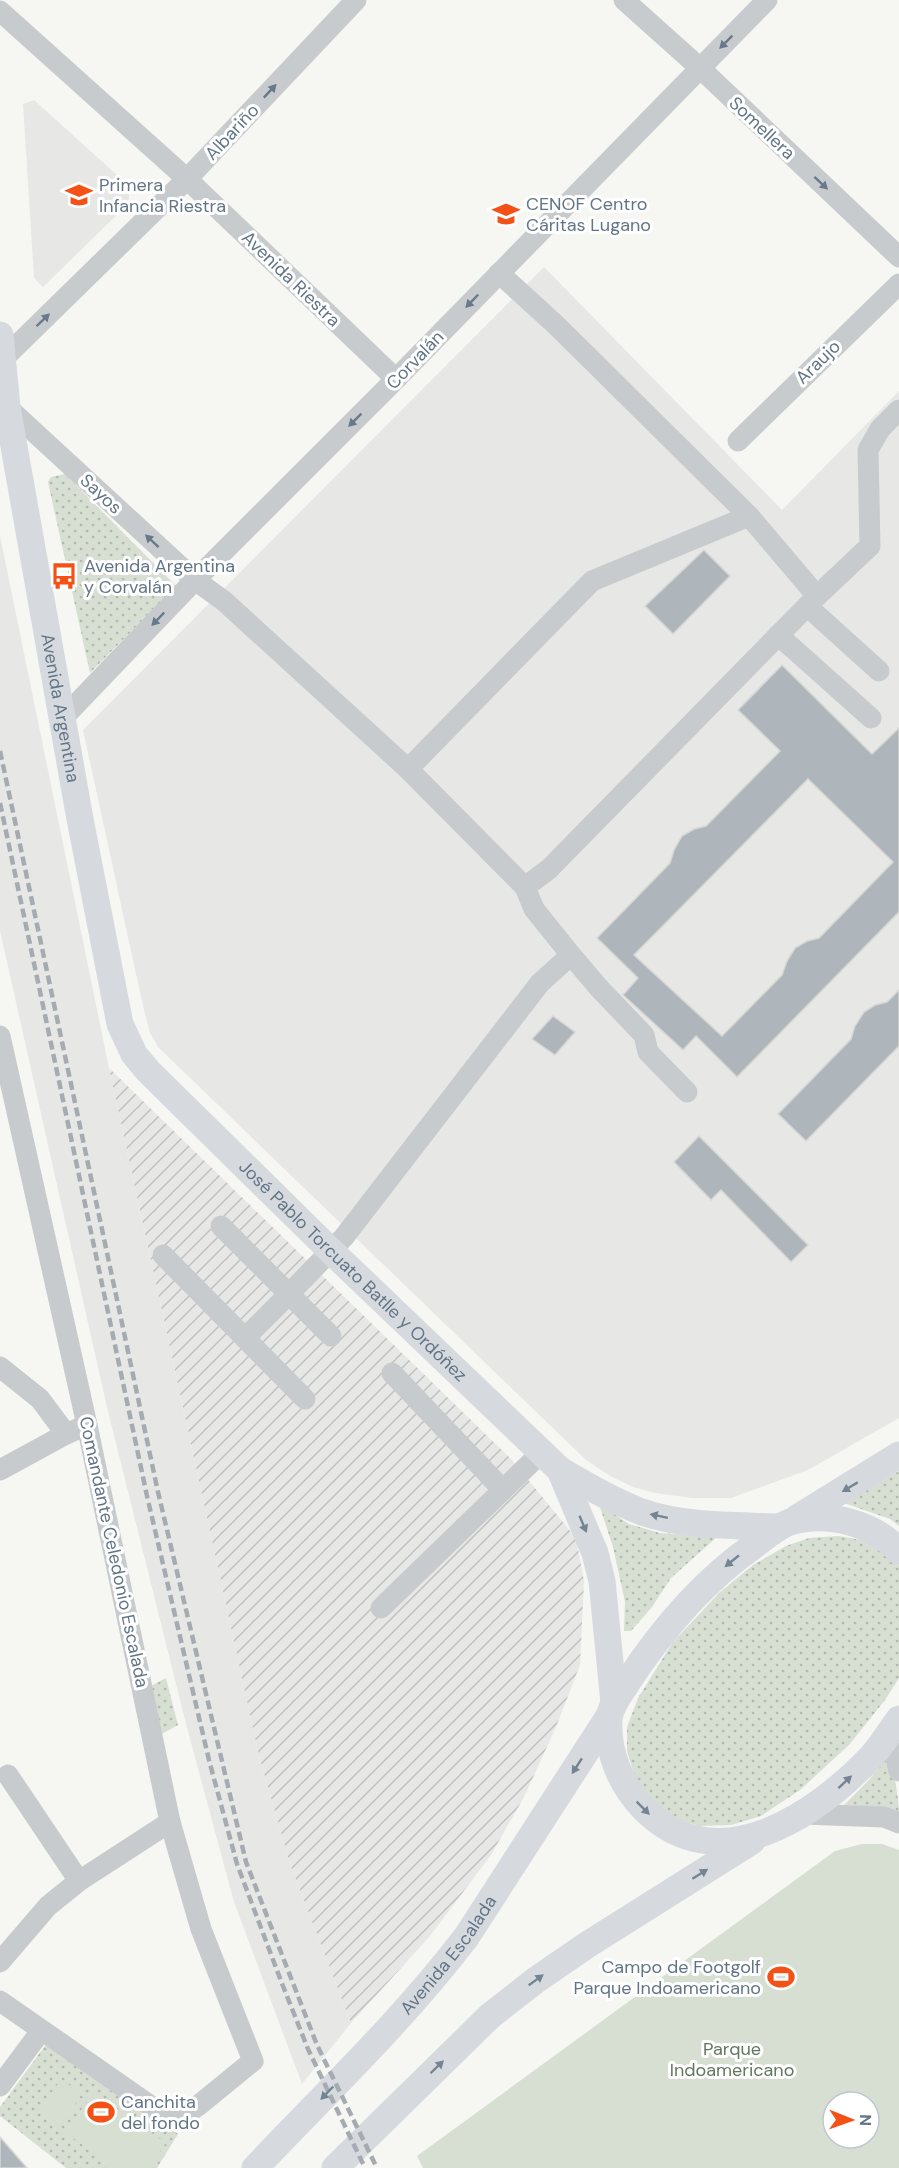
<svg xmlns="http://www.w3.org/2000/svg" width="899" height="2168" font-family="'DM Sans',sans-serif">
<defs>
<pattern id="industrial-furrows" width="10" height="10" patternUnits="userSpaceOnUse" patternTransform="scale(1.5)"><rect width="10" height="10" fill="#e7e8e6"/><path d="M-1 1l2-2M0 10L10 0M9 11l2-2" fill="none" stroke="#bfc1c0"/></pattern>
<pattern id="grass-dots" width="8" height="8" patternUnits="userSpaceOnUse" patternTransform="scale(1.5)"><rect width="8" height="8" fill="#d7dfd3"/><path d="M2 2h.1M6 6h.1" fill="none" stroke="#b2b9b1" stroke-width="1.8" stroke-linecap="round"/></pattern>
</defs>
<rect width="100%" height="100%" fill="#f6f6f2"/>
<g fill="#e7e8e6">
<path d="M 34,100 L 129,186 L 129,203 L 43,287 L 34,278 L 23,104 Z"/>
<path d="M 544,267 L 782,510 L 899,391 L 899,1418 L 808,1470 L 731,1498 L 692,1498 L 655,1493 L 633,1487 L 610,1476 L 586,1460 L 158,1047 L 150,1033 L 143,1006 L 83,730 Z"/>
<path d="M 0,536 L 109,1068 L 259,1756 L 290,1864 L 351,2023 L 302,2084 L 234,1902 L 186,1724 L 106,1403 L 0,931 Z"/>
</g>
<path fill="url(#industrial-furrows)" d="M 109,1068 L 511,1459 L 576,1538 L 584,1581 L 580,1665 L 556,1727 L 524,1797 L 491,1855 L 430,1936 L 351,2023 L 290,1864 L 259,1756 Z"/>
<g fill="url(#grass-dots)">
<path d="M 65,474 L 176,586 L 90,673 L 48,482 L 51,477 Z"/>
<path d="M 899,1471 L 899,1526 L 890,1519 L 844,1503 Z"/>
<path d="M 599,1504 L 629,1524 L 660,1533 L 717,1537 L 671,1578 L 652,1607 L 631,1631 L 624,1631 L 625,1602 L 613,1547 Z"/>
<path d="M 838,1536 C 865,1540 880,1543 899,1565 L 899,1678 L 885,1700 L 849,1745 L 800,1790 L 761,1816 L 731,1825 L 699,1826 L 677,1819 L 644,1794 L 635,1777 L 627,1751 L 627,1727 L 638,1698 L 673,1642 L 719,1593 L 753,1565 L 786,1546 L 809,1538 Z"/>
<path d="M 166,1678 L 178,1725 L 151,1740 L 141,1691 Z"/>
<path d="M 891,1753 C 893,1774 899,1795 899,1816 L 871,1807 L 844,1805 L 868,1781 Z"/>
<path d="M 47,2043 L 178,2134 L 157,2168 L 66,2168 L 0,2116 L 0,2107 Z"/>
</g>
<g fill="#d7dfd3" fill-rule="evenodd">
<path d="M 862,1844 L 882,1844 L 899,1850 L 899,2168 L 423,2168 L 417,2156 L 835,1851 ZM 833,2102 L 869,2102 L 869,2138 L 833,2138 Z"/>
<path d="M 61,2079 L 82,2094 L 60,2126 L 39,2111 Z"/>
<path d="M 94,2092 L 166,2143 L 148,2168 L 114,2168 L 65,2132 Z"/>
</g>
<g fill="#aeb6bc" stroke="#d7d8d5" stroke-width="1.5" fill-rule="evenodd">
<path d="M 704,550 L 730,576 L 673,634 L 645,606 Z"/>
<path d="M 782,665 L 872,754 L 899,728 L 899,912 L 737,1077 L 696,1036 L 683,1050 L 623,995 L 638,978 L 597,938 L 670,863 L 674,850 L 682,836 L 694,829 L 706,826 L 780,751 L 738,710 ZM 808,779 L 893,862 L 819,938 L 807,941 L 795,948 L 787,961 L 782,975 L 722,1036 L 634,955 Z"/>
<path d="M 899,990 L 899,1046 L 806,1141 L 778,1114 L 851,1039 L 855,1026 L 864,1012 L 875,1005 L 887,1002 Z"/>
<path d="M 553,1016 L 575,1032 L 555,1055 L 532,1039 Z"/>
<path d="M 699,1136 L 808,1245 L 791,1262 L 721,1190 L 711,1200 L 674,1162 Z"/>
<path d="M 0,2137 L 27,2168 L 0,2168 Z"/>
</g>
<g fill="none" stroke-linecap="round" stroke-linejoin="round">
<g stroke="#c8cbce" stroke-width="21">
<path d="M 624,0 L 700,68 L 899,257"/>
<path d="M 0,11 L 187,179 L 396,379"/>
<path d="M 499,273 L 556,325 L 749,516"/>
<path d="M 0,360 L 1,361 L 187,179 L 356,0"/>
<path d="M 7,407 L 195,580 L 224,601 L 408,769 L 592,581 L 749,516 L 817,596"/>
<path d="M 738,441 L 899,284"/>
<path d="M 807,606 L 879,671"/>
<path d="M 778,635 L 871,718"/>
<path d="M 62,719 L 195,580 L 396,379 L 767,0"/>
<path d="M 408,769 L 525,887"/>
<path d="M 0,1036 L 87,1425 L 170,1822 L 201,1929 L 253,2061 L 199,2105 L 174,2122 L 0,2001"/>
<path d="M 687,1092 L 648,1052 L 644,1035 L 599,988 L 571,955 L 534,909 L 525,887 L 549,869 L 817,596 L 870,546 L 868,450 L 880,429 L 899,410"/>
<path d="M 221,1226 L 289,1294 L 344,1237 L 540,983 L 571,955"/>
<path d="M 163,1255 L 305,1399"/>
<path d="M 245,1338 L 289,1294 L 331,1336"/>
<path d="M 0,1367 L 40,1399 L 66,1434"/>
<path d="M 392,1373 L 503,1490"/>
<path d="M 0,1470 L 66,1434 L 87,1425"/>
<path d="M 381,1608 L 541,1453"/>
<path d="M 899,1734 L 896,1757 L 899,1771"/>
<path d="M 8,1775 L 79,1881"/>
<path d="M 803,1814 L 884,1817 L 899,1823"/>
<path d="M 0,1962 L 48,1906 L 79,1881 L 170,1822"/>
<path d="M 0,2086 L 41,2031"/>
</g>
<g stroke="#d6dadf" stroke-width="27">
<path id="s1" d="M 0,335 L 7,407 L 80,819 L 120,1024 L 134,1054 L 148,1071 L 331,1251 L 560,1470 C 586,1485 613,1501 642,1512 C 685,1527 735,1525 779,1527"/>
<path d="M 560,1470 L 595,1553 L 602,1581 L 614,1703"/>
<path d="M 797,1518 L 899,1455"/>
<path d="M 899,1551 C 873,1523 828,1511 790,1522 C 778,1526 767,1536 756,1544 C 703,1581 662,1629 627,1683 C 621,1693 610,1706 609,1719 C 607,1753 621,1785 644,1809 C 718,1883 816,1815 872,1756 C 882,1745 890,1731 899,1719"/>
<path id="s2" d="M 255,2168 C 327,2092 403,2020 467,1936 L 609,1716"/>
<path d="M 335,2168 L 490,2016 L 536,1980 L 587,1945 L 752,1841"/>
</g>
<g stroke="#a5abb1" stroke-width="4.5" stroke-dasharray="9 4.5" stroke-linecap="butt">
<path d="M 0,751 L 158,1492 L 246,1862 L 317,2045 L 377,2168"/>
<path d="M 0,803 L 147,1496 L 209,1760 L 237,1864 L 281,1981 L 308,2049 L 365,2168"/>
</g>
</g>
<defs><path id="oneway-solid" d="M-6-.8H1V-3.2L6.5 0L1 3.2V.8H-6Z" transform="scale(1.5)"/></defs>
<g fill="#67798a">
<use href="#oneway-solid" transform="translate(726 42) rotate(135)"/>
<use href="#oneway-solid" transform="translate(270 91) rotate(-47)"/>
<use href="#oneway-solid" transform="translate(821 183) rotate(43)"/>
<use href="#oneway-solid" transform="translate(472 301) rotate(134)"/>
<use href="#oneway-solid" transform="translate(43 320) rotate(-44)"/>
<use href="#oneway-solid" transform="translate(355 420) rotate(135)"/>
<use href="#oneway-solid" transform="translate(152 541) rotate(-137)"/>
<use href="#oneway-solid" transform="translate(158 619) rotate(134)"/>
</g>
<g fill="#738493">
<use href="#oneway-solid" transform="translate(850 1487) rotate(149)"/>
<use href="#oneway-solid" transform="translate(659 1516) rotate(-168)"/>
<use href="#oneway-solid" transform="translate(583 1524) rotate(67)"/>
<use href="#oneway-solid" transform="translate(732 1561) rotate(141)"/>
<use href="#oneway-solid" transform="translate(577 1766) rotate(123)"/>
<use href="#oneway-solid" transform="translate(845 1782) rotate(-43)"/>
<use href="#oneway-solid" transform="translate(643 1808) rotate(45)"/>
<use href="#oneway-solid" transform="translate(700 1874) rotate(-32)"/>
<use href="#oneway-solid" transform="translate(536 1980) rotate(-36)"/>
<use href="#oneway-solid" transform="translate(437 2067) rotate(-44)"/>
<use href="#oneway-solid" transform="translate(327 2093) rotate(134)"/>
</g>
<defs>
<symbol id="school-bare" viewBox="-9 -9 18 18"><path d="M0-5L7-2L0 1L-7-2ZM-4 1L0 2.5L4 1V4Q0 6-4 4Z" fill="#f35116" stroke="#fff" stroke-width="2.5" paint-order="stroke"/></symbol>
<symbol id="bus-bare" viewBox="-9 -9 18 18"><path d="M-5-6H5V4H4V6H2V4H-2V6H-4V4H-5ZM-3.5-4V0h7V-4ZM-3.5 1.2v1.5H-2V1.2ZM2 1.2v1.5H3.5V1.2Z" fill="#f35116" stroke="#fff" stroke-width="2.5" paint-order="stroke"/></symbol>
<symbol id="stadium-bare" viewBox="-9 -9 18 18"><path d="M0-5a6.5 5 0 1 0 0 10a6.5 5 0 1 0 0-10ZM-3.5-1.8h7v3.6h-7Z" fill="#f35116" stroke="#fff" stroke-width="2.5" paint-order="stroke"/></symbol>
</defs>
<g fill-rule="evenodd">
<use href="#school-bare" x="60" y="176" width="38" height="38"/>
<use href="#school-bare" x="487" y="195" width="38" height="38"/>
<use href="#bus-bare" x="45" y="557" width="38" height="38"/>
<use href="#stadium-bare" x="762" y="1958" width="38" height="38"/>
<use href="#stadium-bare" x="82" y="2093" width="38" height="38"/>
</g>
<g text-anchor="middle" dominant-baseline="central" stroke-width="6" stroke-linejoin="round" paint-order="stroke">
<g font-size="18" fill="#627586" stroke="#fff">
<text transform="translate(762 128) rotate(43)">Somellera</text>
<text transform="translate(232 132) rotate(-47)">Albariño</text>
<text transform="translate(291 279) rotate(44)">Avenida Riestra</text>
<text transform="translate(415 360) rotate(-46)">Corvalán</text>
<text transform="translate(818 362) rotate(-44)">Araujo</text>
<text transform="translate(101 494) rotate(43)">Sayos</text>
<text stroke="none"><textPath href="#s1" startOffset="378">Avenida Argentina</textPath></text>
<text stroke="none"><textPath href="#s1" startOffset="1041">José Pablo Torcuato Batlle y Ordóñez</textPath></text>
<text transform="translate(114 1552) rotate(78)">Comandante Celedonio Escalada</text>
<text stroke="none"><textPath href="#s2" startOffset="288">Avenida Escalada</textPath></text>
</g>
<g font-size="18" fill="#627586" stroke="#fff" text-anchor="start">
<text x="99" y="185">Primera<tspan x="99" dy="21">Infancia Riestra</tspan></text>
<text x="526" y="204">CENOF Centro<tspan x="526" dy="21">Cáritas Lugano</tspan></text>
<text x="84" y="566">Avenida Argentina<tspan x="84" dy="21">y Corvalán</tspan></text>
<text x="761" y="1967" text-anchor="end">Campo de Footgolf<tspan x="761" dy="21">Parque Indoamericano</tspan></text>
<text x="121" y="2102">Canchita<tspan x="121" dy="21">del fondo</tspan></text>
</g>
<g font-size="18" fill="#62785e" stroke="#fff">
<text x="732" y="2049">Parque<tspan x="732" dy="21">Indoamericano</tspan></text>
</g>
</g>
<g transform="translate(851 2120) rotate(91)"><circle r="28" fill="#ffffff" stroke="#c0c8cf" stroke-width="1.5"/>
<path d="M0-4.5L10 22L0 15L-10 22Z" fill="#f35116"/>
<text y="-9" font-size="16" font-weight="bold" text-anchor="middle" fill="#627586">N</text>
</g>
</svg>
